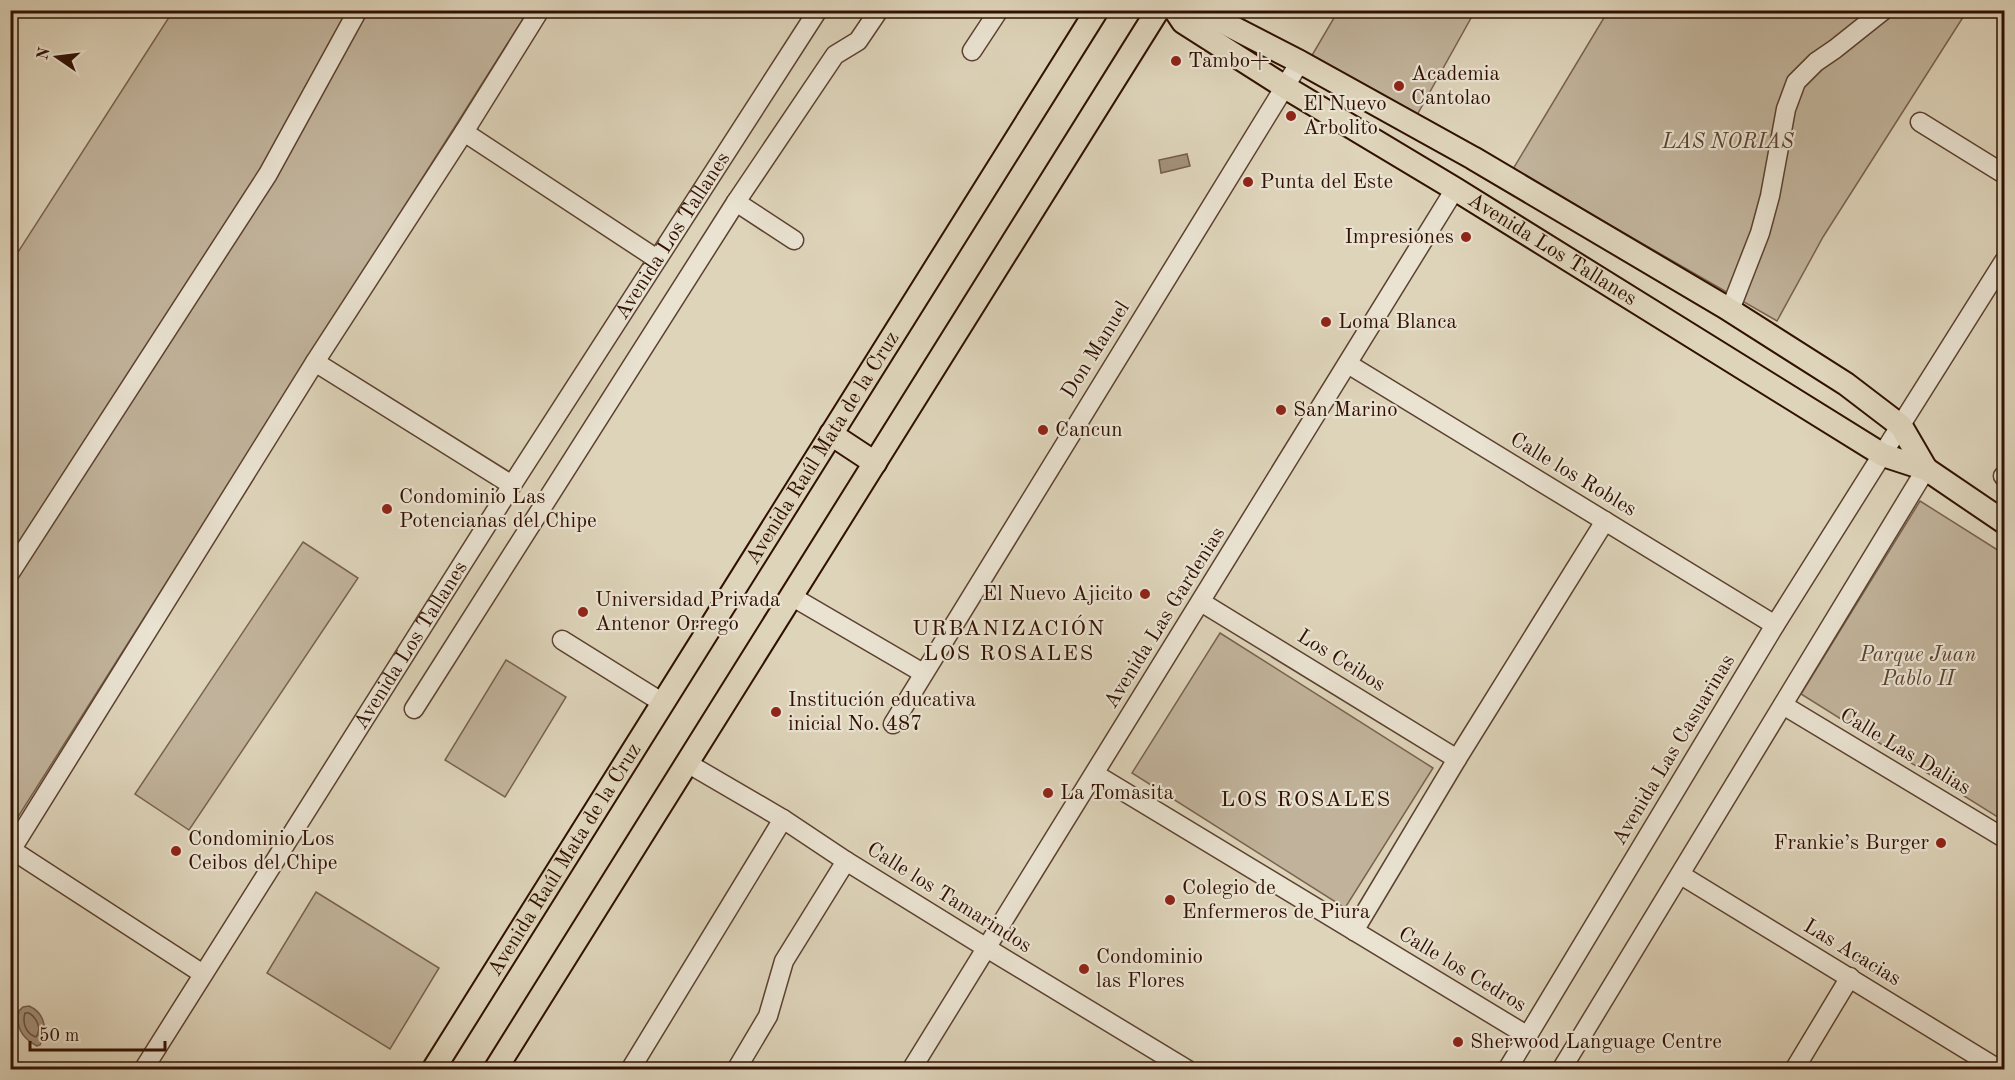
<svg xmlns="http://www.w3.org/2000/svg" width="2015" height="1080" font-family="'Old Standard TT',serif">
<rect width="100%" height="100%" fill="#ded4ba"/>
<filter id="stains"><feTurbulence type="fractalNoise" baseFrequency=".00333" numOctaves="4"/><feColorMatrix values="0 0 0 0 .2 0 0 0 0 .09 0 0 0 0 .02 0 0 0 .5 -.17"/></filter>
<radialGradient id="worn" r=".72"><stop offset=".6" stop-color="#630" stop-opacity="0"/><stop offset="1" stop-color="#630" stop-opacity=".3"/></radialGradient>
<g fill="#c1b39b" stroke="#79624e" stroke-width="1.5">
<path d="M 173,11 L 528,11 L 11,828 L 11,263 Z"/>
<path d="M 1338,11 L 1457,11 L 1471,18 L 1417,115 L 1311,57 Z"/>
<path d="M 1608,11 L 1967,11 L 1823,237 L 1777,321 L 1513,169 Z"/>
<path d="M 1920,501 L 2004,554 L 2004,821 L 1801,694 Z"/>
<path d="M 303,542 L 358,578 L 189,830 L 135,794 Z"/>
<path d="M 1220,633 L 1433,768 L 1345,908 L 1132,773 Z"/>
<path d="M 506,660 L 566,697 L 505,797 L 445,760 Z"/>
<path d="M 316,892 L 439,968 L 390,1049 L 267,973 Z"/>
</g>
<g fill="#a3917b" stroke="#755d4b" stroke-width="1.5">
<path d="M 1187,154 L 1190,166 L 1161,173 L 1159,160 Z"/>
<path d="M 29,1006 C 45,1013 48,1030 40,1045 L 37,1046 C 22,1038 15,1027 19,1011 L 23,1007 Z"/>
</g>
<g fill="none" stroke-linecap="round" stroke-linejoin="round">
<path stroke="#6a503e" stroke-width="1.5" d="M 25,1013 L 29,1013 C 37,1018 42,1029 36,1037 C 26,1034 22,1023 25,1013 Z"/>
<defs>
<g id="minor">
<path d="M 972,51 L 999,10"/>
<path d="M 1920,122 L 2004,174"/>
<path d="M 464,132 L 657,259"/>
<path d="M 736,202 L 794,240"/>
<path d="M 1730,310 L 1760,233 L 1770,196 L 1786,109 L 1796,82 L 1816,62 L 1835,49 L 1884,10"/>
<path d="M 315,362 L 512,485"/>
<path d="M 1348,364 L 1775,625"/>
<path d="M 2003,476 L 2004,477"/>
<path d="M 10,573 L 268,174 L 358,10"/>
<path d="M 791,596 L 923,673"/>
<path d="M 1201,602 L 1457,759"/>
<path d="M 562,640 L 663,703"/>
<path d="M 1783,705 L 2004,838"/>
<path d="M 414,709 L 736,202 L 835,55 L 858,41 L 879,10"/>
<path d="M 893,724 L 1300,62"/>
<path d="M 687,763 L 783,819 L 846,861 L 985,947 L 1188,1070"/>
<path d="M 1095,774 L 1528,1036"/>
<path d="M 12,850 L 203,974"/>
<path d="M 10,852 L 315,362 L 464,132 L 540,10"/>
<path d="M 1681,875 L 2000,1070"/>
<path d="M 1354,931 L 1457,759 L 1605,521"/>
<path id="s1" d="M 143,1070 L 512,485 L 818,10"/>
<path d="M 630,1070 L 783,819"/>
<path d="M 736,1070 L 768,1016 L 784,961 L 846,861"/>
<path d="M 911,1070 L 1455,189"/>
<path d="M 1507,1070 L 1775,625 L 2004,261"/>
<path d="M 1561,1070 L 1926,469"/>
<path d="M 1794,1070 L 1850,977"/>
</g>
<g id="major">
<path id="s2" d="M 1175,10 L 1183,22 L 1285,87 L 1455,189 L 1883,455 L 1926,469 L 2004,522"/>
<path d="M 1199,10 L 1300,62 L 1473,158 L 1725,307 L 1846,384 L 1901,426 L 1926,469"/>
<path d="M 831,434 L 875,463"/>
<path id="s3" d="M 433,1070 L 1097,10"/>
<path d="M 495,1070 L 1158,10"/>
</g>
</defs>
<use href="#minor" stroke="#5c4130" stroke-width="21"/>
<use href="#major" stroke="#311002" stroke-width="26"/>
<use href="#minor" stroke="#eae3d2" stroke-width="18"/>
<use href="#major" stroke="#ded4ba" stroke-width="22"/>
</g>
<g fill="#8f2418" stroke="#eae3d2" stroke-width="2">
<circle cx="1176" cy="61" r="6"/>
<circle cx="1399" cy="86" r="6"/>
<circle cx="1291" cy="116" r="6"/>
<circle cx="1248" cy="182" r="6"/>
<circle cx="1466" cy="237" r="6"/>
<circle cx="1326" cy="322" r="6"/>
<circle cx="1281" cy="410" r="6"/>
<circle cx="1043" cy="430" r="6"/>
<circle cx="387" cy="509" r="6"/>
<circle cx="1145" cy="594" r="6"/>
<circle cx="583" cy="612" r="6"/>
<circle cx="776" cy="712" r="6"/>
<circle cx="1048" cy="793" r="6"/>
<circle cx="1941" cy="843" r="6"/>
<circle cx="176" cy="851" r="6"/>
<circle cx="1170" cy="900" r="6"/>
<circle cx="1084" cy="969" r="6"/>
<circle cx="1458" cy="1042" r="6"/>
</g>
<g text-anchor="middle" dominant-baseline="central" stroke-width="4.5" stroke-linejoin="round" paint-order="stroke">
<g font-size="21" fill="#311002" stroke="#eae3d2" text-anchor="start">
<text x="1188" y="61">Tambo+</text>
<text x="1411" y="74">Academia<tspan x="1411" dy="24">Cantolao</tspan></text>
<text x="1303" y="104">El Nuevo<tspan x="1303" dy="24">Arbolito</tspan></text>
<text x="1260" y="182">Punta del Este</text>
<text x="1454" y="237" text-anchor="end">Impresiones</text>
<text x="1338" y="322">Loma Blanca</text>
<text x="1293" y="410">San Marino</text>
<text x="1055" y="430">Cancun</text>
<text x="399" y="497">Condominio Las<tspan x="399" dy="24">Potencianas del Chipe</tspan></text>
<text x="1133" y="594" text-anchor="end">El Nuevo Ajicito</text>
<text x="595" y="600">Universidad Privada<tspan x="595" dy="24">Antenor Orrego</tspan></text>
<text x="788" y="700">Institución educativa<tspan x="788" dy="24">inicial No. 487</tspan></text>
<text x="1060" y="793">La Tomasita</text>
<text x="188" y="839">Condominio Los<tspan x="188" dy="24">Ceibos del Chipe</tspan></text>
<text x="1929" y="843" text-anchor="end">Frankie’s Burger</text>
<text x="1182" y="888">Colegio de<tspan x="1182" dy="24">Enfermeros de Piura</tspan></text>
<text x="1096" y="957">Condominio<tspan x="1096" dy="24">las Flores</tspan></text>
<text x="1470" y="1042">Sherwood Language Centre</text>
</g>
<g font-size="21" font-style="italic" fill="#5c4130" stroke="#eae3d2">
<text x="1728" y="142">LAS NORIAS</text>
<text x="1918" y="655">Parque Juan<tspan x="1918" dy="24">Pablo II</tspan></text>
</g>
<g font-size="21" fill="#311002" stroke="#eae3d2">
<text stroke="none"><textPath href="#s1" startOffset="988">Avenida Los Tallanes</textPath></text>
<text stroke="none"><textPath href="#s2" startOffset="448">Avenida Los Tallanes</textPath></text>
<text transform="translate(1096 350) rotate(-58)">Don Manuel</text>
<text stroke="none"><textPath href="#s3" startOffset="734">Avenida Raúl Mata de la Cruz</textPath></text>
<text transform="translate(1573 475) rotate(31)">Calle los Robles</text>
<text transform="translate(1165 618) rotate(-58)">Avenida Las Gardenias</text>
<text stroke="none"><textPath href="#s1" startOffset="502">Avenida Los Tallanes</textPath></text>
<text transform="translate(1341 661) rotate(32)">Los Ceibos</text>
<text transform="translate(1674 750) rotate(-59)">Avenida Las Casuarinas</text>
<text transform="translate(1905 752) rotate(31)">Calle Las Dalias</text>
<text stroke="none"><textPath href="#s3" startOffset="248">Avenida Raúl Mata de la Cruz</textPath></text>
<text transform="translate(949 898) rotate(32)">Calle los Tamarindos</text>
<text transform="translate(1852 953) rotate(31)">Las Acacias</text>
<text transform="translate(1462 970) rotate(31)">Calle los Cedros</text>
</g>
<g font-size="22" letter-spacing="1.5" fill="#311002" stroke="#eae3d2">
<text x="1009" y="629">URBANIZACIÓN<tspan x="1009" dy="25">LOS ROSALES</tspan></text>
<text x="1306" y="800">LOS ROSALES</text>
</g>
</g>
<rect width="2015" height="1080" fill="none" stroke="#ded4ba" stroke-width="36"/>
<rect x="12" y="12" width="1991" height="1056" fill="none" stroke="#311002" stroke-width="3"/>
<rect x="18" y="18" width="1979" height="1044" fill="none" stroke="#311002" stroke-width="1.5"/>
<g transform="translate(57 57) rotate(284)" stroke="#eae3d2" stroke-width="4.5" paint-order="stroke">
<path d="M0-4.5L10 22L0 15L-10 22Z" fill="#311002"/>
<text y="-9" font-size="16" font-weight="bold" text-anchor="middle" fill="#311002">N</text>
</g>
<path d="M30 1041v9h135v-9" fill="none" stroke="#311002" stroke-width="3"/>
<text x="39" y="1041" font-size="18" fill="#311002" stroke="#eae3d2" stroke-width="4.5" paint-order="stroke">50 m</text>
<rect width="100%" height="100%" filter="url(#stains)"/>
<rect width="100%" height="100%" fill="url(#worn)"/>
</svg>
